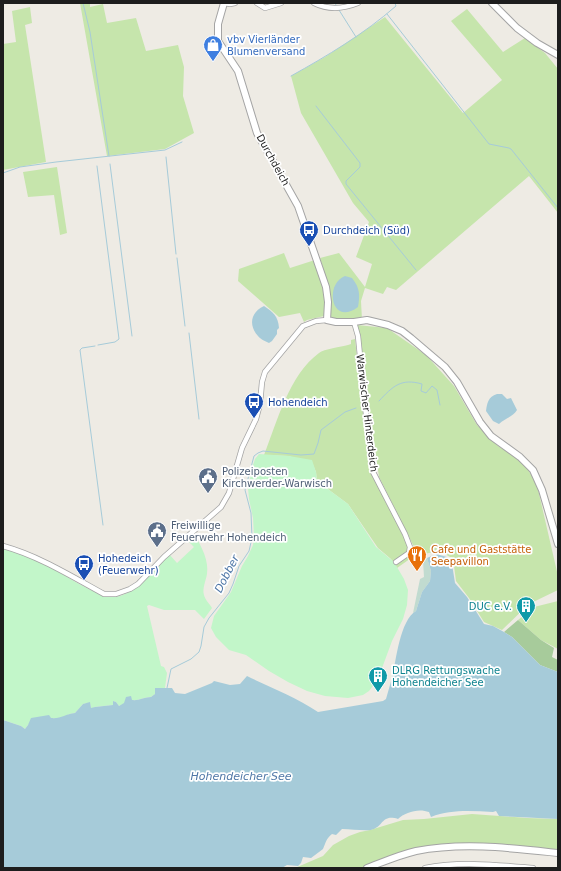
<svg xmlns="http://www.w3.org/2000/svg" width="561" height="871" font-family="'DejaVu Sans',sans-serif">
<rect width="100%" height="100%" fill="#eeebe4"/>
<g fill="#c6e5ac">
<path d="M 80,3 L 90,3 L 90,7 L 103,4 L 107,23 L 136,18 L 146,51 L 178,45 L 184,67 L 183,96 L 194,133 L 165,149 L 107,156 Z"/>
<path d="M 30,7 L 32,23 L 25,25 L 46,162 L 3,170 L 3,44 L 16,42 L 12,11 Z"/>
<path d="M 467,9 L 503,52 L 525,38 L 545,53 L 558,69 L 558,213 L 529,176 L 396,290 L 387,287 L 383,294 L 365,288 L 361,301 L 362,320 L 335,320 L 330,316 C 331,293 327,280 320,258 L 339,253 L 365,287 L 372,264 L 356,257 L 369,222 L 353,203 L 301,113 L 291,76 L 325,57 L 385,17 L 463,113 L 502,80 L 451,21 Z"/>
<path d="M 57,167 L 67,233 L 60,235 L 54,195 L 28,197 L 23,172 Z"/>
<path d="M 284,253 L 290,268 L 315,260 C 320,276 330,300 324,316 L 307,320 L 304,322 L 300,313 L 279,317 L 238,281 L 239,269 Z"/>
<path d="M 357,325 L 387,328 L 426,355 L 454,386 L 477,425 L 498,446 L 517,458 L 527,468 L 537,485 L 558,576 L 558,590 L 529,604 L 502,630 L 484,622 L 469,598 L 456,581 L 454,566 L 450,557 L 440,551 L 418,555 L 379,477 Z"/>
<path d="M 355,339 L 370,470 L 408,546 L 414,556 L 397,568 L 391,559 L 378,548 L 348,504 L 317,481 L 316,472 L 313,465 L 289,456 L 264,455 C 277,422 289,375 319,353 C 324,349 341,347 348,345 L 351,344 L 351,340 Z"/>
<path d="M 558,601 L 558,649 L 541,640 L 518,620 L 534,607 Z"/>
<path d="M 472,814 L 527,818 L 558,819 L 558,851 L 457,844 L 376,862 L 362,868 L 295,868 L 323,856 L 333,845 L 349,836 L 360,832 L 370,830 L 403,820 L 424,819 Z"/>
</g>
<path fill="#a7cb9b" d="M 518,620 L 541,640 L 554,648 L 552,657 L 558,660 L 558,672 L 540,665 L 512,637 L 504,632 Z"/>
<path fill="#c1dbd0" d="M 427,558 L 431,571 L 430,581 L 422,592 L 416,611 L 413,613 L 420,579 L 424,577 L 423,561 Z"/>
<g fill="#c2f6c9">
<path d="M 259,454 L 289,456 L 312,460 L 316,472 L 317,481 L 348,504 L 376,547 L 394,562 L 404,579 L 408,590 L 407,605 L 403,619 L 392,641 L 378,679 L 369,691 L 363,695 L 348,698 L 325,696 L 307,691 L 288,682 L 269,671 L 246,655 L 229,650 L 216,637 L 211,628 L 214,616 L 231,592 L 242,566 L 248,556 L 253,545 L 254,536 L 253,518 L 249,499 L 248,488 L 253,465 L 255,459 Z"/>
<path d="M 195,536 C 202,547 209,561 207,574 C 206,580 202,589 204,595 C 205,600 210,604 212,608 L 204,619 L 195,610 L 164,610 L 149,605 L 147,606 L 161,666 L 164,667 L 167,673 L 165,688 L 155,688 L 155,694 L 151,697 C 145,697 138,701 132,700 L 119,706 L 116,702 L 113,701 L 113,705 L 95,707 L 91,709 L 90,703 L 83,704 L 75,713 L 70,714 L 59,719 L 51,718 L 31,721 L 25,729 L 21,726 L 3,720 L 3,547 C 18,552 32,557 46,564 C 63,574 101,601 120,596 C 138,591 156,567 169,554 L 177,563 L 194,547 L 189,542 Z"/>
</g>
<g fill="#a6cbd9">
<path d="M 345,276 L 352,278 C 360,288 360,295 358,307 C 331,327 324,284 345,276 Z"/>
<path d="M 264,306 C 273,312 278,316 279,328 L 277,330 L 277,334 L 272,341 L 269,343 C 265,341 260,339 258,336 C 248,325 251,312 264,306 Z"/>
<path d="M 497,394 L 502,394 L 507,399 L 511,398 L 517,410 C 513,417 505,418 499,424 L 493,421 L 486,411 C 487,403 488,397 497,394 Z"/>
<path d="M 436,554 L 447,557 L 452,564 L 455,583 L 467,597 L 484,624 L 493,626 L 504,632 L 512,637 L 540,665 L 558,672 L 558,819 L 499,816 L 496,811 L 493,812 C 472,811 451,809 431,817 L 429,812 C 419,808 405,812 398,819 C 381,814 384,827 371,830 C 362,831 352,829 342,829 L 336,835 L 332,834 C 326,839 326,842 323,849 L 311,858 L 303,857 L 301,863 L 298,866 L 287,865 L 282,868 L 3,868 L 3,720 L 21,726 L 25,729 L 28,725 L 31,718 L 49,715 L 51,718 C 61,719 65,714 75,713 L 83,704 L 90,702 L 91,708 L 95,707 L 113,705 L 113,701 L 116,702 L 119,706 L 124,703 L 126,697 L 131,696 L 132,700 C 138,701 145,697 151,697 L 155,694 L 155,688 L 172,688 L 175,693 L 185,694 L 212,683 L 214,681 L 230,685 L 240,684 L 247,676 C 271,688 296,697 318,712 L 383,701 L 386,699 C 388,692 390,685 392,678 C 396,661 400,620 416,611 L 422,592 L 430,581 L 431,571 L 427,558 Z"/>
</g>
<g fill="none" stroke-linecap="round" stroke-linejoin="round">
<g stroke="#a6cbd9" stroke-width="1">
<path d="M 83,3 L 90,32 L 109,156"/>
<path d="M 335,3 L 336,5"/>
<path d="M 339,10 L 356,37"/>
<path d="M 387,14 L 489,144 L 509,148 L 511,149 L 558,208"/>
<path d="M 291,76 C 327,56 364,34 396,6 L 395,3"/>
<path d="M 316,106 L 360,163 L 360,167 L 346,181 L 346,184 L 416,270"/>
<path d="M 166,157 L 176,254"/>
<path d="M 110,164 L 132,336"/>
<path d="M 97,166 L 119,339 L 115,342 L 98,345"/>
<path d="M 3,173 L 20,167 L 56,162 L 165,150 L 182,142"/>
<path d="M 177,258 L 185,326"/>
<path d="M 189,333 L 199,419"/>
<path d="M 95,346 L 82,348 L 80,350 L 103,525"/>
<path d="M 379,401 C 393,386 401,378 422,384 L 421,391 L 426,393 L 432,386 L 437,390 L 440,405"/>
<path d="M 167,688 L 171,669 L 191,659 L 199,652 L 201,646 L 204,627 L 209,618 L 229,593 L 233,584 L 239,566 L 249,551 L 252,538 L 251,513 L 245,490 L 254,456 L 258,453 L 263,451 L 301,455 L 314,454 L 318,443 L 321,430 L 345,412 L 356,408"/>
</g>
<defs>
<g id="minor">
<path d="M 224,3 L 230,4 L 235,3"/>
<path d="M 257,3 L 265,8 L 281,3"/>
<path d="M 314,3 C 328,10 343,9 358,3"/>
<path d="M 354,322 L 358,336 L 365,406 L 373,472 L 405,534 L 410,547 L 409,553 L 396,562"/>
<path d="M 3,546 C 39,556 71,576 104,594 L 116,594 L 130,589 L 138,584 L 164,557 L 221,507 L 229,493 L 242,448 L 256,419 L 260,404 L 262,382 L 265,372 L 303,326 L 316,321 L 327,320"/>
<path d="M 425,868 C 460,861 497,865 533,868"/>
</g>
<g id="tertiary">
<path d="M 224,3 L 218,24 L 218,41 L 238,71 L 257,133 L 298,206 L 326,287 L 328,302 L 327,320 L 336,322 L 354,322 L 367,320 L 388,325 L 402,331 L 411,338 L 445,367 L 457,382 L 480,422 L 491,436 L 520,457 L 533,470 L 542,490 L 558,544"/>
<path d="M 492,3 L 517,28 L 537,43 L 558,55"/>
<path d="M 367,868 C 383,862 399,855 416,851 C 463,842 511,848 558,853"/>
</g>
</defs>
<use href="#minor" stroke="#a4a4a4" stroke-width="6"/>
<use href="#tertiary" stroke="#a4a4a4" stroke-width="8"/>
<use href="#minor" stroke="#fff" stroke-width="4.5"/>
<use href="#tertiary" stroke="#fff" stroke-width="6"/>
</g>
<defs>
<symbol id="shop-pin" viewBox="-11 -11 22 30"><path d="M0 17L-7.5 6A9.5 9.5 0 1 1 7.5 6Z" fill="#3f7fe0" stroke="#fff"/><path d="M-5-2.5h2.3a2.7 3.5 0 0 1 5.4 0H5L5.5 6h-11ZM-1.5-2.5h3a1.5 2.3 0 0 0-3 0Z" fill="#fff"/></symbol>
<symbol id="bus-pin" viewBox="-11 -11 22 30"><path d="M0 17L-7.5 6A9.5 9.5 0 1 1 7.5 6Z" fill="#1a4fb4" stroke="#fff"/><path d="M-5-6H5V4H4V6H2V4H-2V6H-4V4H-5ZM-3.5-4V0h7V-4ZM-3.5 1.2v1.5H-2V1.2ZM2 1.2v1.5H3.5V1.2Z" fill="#fff"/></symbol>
<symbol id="civic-pin" viewBox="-11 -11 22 30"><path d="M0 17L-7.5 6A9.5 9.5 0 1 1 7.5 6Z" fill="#5c6f8a" stroke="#fff"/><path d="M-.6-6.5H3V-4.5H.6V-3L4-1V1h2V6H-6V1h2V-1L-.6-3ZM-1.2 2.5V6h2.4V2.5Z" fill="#fff"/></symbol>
<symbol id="restaurant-pin" viewBox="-11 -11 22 30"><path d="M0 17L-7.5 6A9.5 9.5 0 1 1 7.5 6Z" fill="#e8710a" stroke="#fff"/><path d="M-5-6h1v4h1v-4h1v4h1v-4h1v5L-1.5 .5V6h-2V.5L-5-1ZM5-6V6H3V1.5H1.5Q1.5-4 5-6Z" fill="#fff"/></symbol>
<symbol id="building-pin" viewBox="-11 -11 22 30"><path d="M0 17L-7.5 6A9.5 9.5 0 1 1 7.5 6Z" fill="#0f9aa8" stroke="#fff"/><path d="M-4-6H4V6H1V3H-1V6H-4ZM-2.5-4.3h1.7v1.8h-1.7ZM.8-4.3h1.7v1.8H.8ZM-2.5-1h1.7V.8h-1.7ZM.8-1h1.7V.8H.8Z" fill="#fff"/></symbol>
</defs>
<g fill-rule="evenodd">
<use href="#shop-pin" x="202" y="34" width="22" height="30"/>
<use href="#bus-pin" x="298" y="219" width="22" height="30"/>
<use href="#bus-pin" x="243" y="391" width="22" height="30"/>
<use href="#civic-pin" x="197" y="466" width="22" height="30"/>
<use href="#civic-pin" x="146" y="520" width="22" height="30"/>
<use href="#restaurant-pin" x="406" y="544" width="22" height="30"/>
<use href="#bus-pin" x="73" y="553" width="22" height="30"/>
<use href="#building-pin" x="515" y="595" width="22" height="30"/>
<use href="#building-pin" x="367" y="665" width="22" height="30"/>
</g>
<g text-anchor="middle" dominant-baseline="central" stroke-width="3.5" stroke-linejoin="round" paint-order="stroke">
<g font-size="10" fill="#366cbe" stroke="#fff" text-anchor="start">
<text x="227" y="39">vbv Vierländer<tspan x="227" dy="12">Blumenversand</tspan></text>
</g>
<g font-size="10" fill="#1d1d1d" stroke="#fff">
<text transform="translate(273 160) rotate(61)">Durchdeich</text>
<text transform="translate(367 413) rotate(83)">Warwischer Hinterdeich</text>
</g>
<g font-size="10" fill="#164399" stroke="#fff" text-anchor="start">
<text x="323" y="230">Durchdeich (Süd)</text>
<text x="268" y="402">Hohendeich</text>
<text x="98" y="558">Hohedeich<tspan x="98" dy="12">(Feuerwehr)</tspan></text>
</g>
<g font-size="10" fill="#4e5e75" stroke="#fff" text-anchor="start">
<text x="222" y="471">Polizeiposten<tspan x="222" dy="12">Kirchwerder-Warwisch</tspan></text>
<text x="171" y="525">Freiwillige<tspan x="171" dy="12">Feuerwehr Hohendeich</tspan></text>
</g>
<g font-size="10" fill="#c56008" stroke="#fff" text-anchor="start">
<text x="431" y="549">Cafe und Gaststätte<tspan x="431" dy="12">Seepavillon</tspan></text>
</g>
<g font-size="10" fill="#0d838f" stroke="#fff" text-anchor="end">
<text x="512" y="606">DUC e.V.</text>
<text x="392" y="670" text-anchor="start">DLRG Rettungswache<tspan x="392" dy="12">Hohendeicher See</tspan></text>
</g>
<g font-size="11" font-style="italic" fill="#4f77a7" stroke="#fff">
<text transform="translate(227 574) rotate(-63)">Dobber</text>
<text x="241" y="776">Hohendeicher See</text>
</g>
</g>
<rect width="561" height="871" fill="none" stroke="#1d1d1d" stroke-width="8"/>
</svg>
